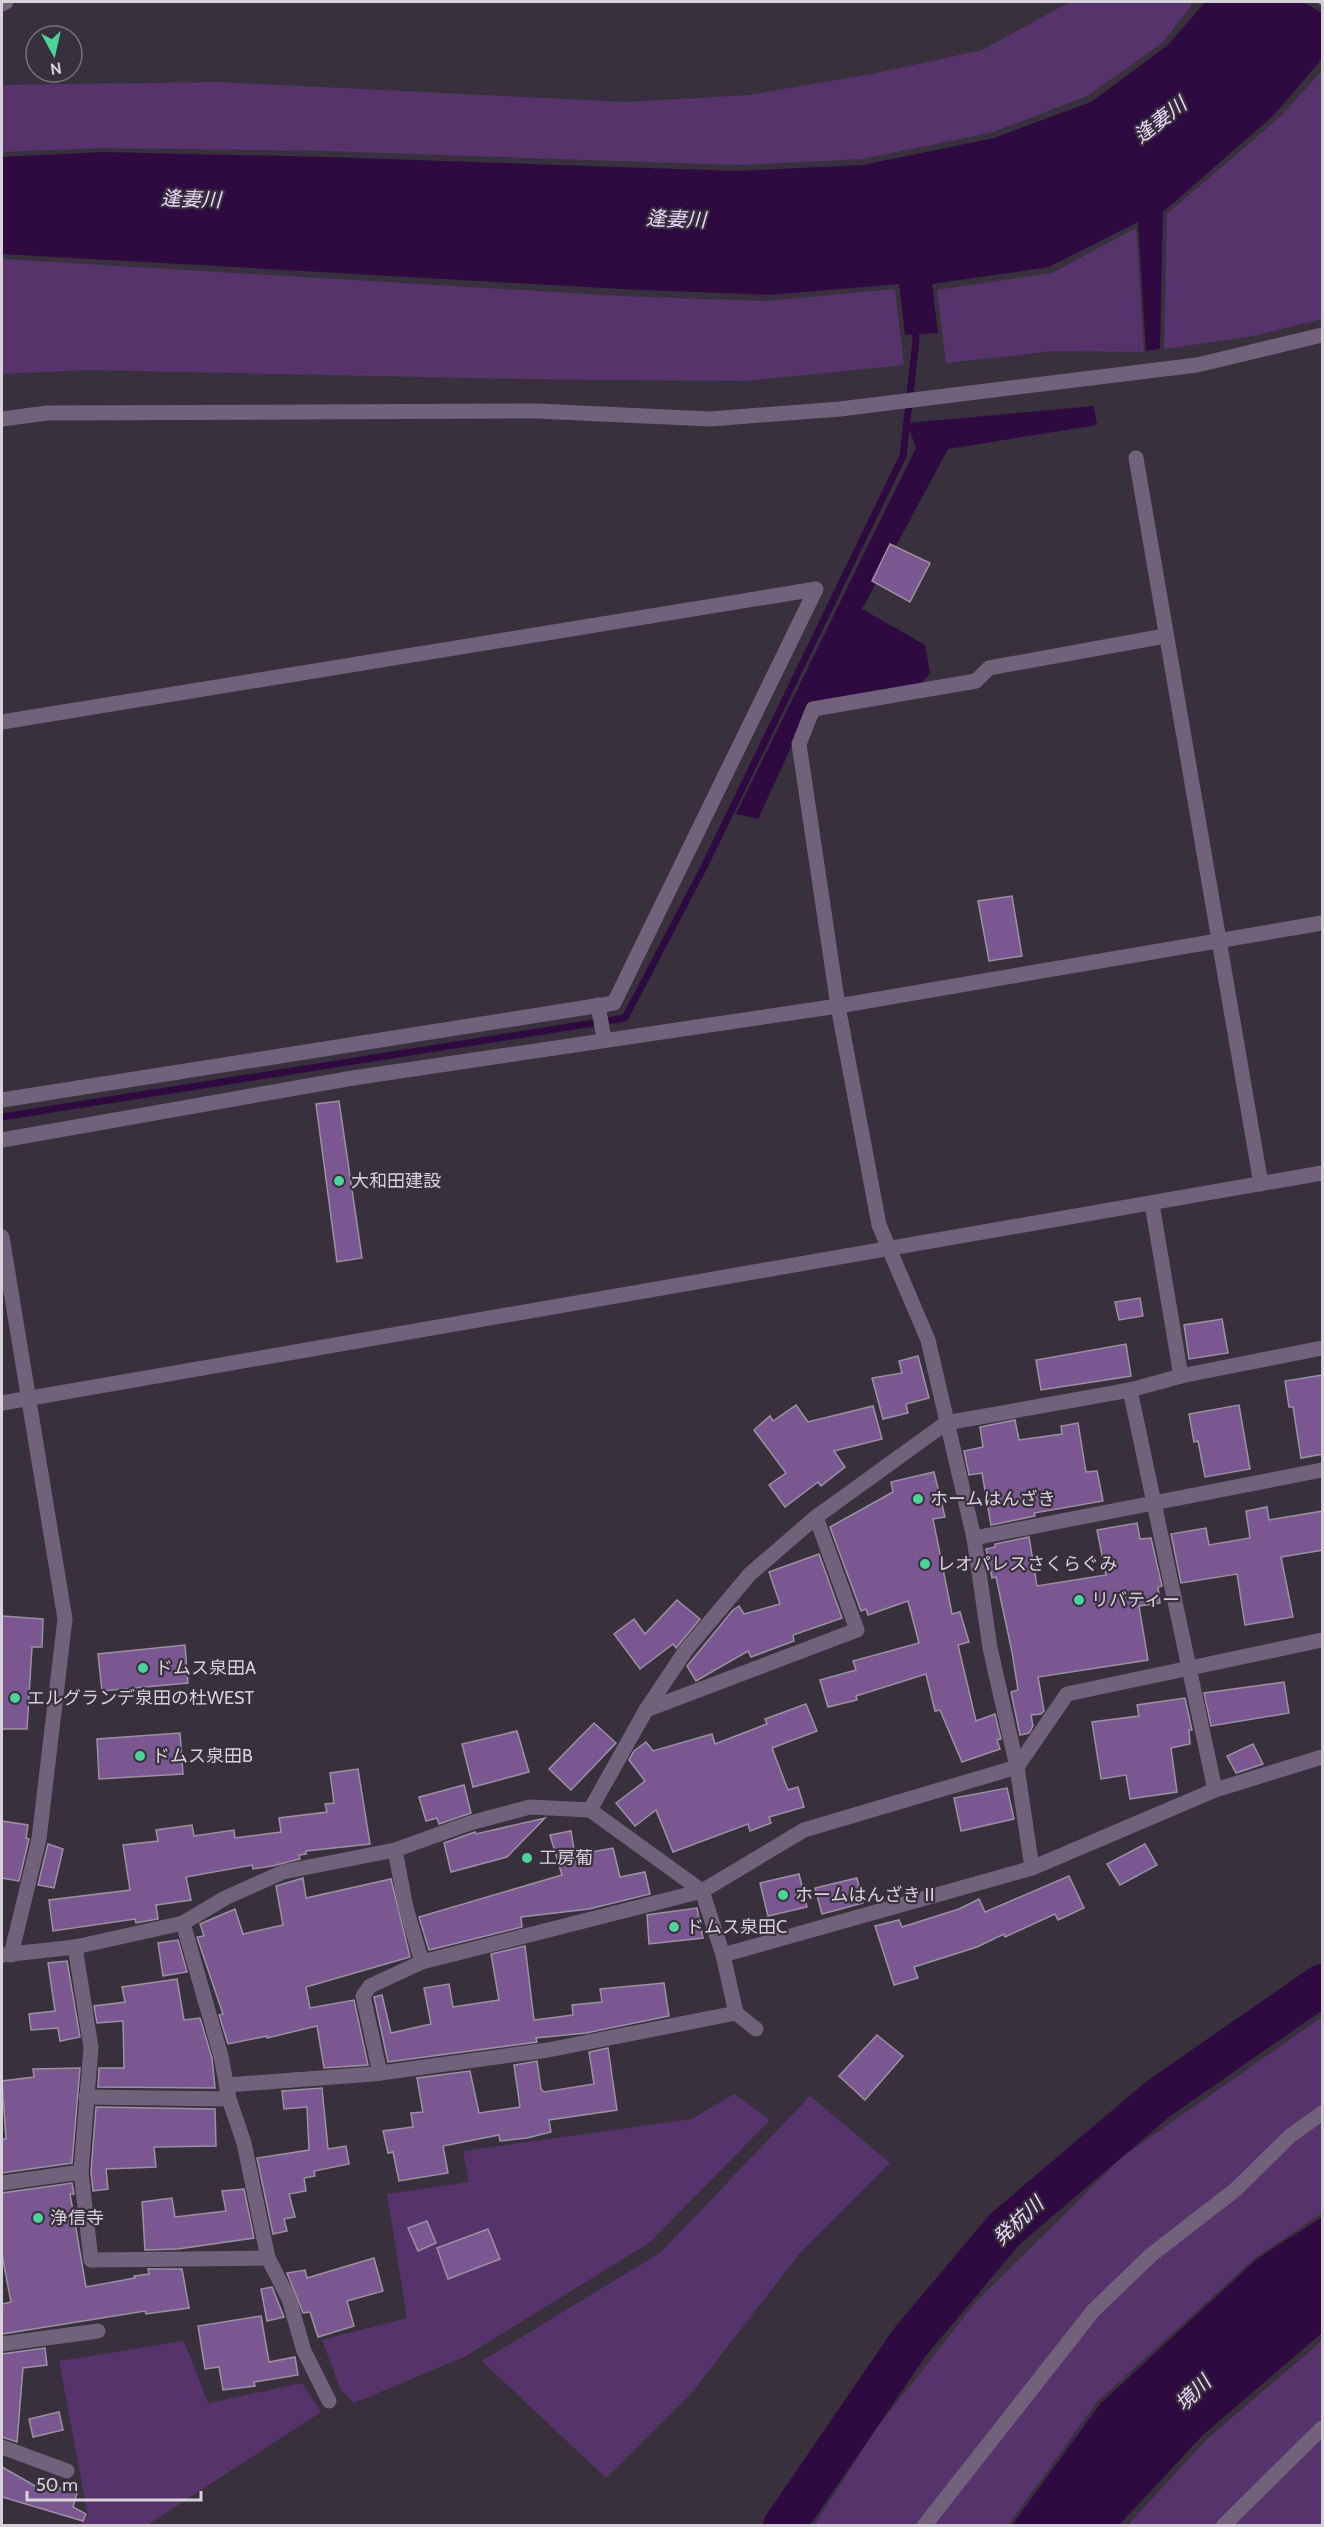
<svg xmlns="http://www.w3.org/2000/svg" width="1324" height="2527" font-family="Cabin,'Noto Sans JP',sans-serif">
<rect width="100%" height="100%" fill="#39303e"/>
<g fill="#56346b">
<path d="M 1070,2 L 1194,2 L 1162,43 L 1087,96 L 993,132 L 862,159 L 740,165 L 326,151 L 101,148 L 2,152 L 2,85 L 216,82 L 626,102 L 749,95 L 872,74 L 982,50 Z"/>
<path d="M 1322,71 L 1322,319 L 1253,336 L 1164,349 L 1167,214 L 1280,117 Z"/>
<path d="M 1136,228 L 1144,352 L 1053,351 L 946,363 L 937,290 L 1052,273 Z"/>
<path d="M 2,259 L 619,296 L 767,301 L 895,289 L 904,365 L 745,381 L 517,379 L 87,370 L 2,374 Z"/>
<path d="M 1322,2017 L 1322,2213 L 1255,2258 L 1097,2402 L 1008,2525 L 814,2526 L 876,2429 L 976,2302 L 1122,2157 Z"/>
<path d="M 734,2094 L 770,2120 L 649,2243 L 464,2357 L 354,2403 L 341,2390 L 322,2340 L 407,2318 L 387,2194 L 469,2182 L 463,2151 L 692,2119 Z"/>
<path d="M 810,2096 L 890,2163 L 800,2253 L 693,2391 L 606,2478 L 482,2361 L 660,2253 Z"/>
<path d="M 184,2341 L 208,2403 L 302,2383 L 321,2412 L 147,2525 L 79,2525 L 88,2516 L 59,2361 Z"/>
<path d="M 1322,2341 L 1322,2525 L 1127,2526 L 1207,2439 Z"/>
</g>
<g fill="#2e0a41">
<path d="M 1205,2 L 1303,2 L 1322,13 L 1322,59 L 1274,115 L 1163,212 L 1160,349 L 1146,351 L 1138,222 L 1049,267 L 932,284 L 938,333 L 905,335 L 899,284 L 768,295 L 621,289 L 2,254 L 2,157 L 103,152 L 327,157 L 737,171 L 863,165 L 994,138 L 1091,102 L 1168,45 Z"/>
<path d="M 1094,406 L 1097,425 L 948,449 L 862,609 L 925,645 L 930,673 L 915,691 L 807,713 L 758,819 L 736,814 L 916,448 L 907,423 Z"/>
<path d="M 1322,2217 L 1322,2333 L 1203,2435 L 1119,2525 L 1012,2525 L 1100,2404 L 1257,2259 Z"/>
</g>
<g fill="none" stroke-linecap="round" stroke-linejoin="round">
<path stroke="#2e0a41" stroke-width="7" d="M 2,1117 L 625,1018 L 704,867 L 903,456 L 916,340 L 915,326"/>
<path stroke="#2e0a41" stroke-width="42" d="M 784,2526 L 910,2342 L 1005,2229 L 1158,2099 L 1322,1985"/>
</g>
<g fill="#7b5792" stroke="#9b91a2" stroke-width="1.5">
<path d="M 890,544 L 930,563 L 910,602 L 872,581 Z"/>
<path d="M 1012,896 L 1022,956 L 989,961 L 978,901 Z"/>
<path d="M 339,1101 L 362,1258 L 337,1262 L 316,1104 Z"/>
<path d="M 1140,1298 L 1143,1316 L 1119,1320 L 1115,1302 Z"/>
<path d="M 1222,1319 L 1228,1353 L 1189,1359 L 1184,1325 Z"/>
<path d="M 1126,1344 L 1131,1376 L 1041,1390 L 1036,1360 Z"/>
<path d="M 918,1356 L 929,1398 L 906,1404 L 908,1413 L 883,1419 L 872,1378 L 902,1373 L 899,1361 Z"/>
<path d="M 1323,1375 L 1323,1454 L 1301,1458 L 1293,1407 L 1289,1407 L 1285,1381 Z"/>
<path d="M 796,1405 L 808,1422 L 873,1406 L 882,1439 L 834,1451 L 845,1467 L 821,1486 L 818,1482 L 785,1507 L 769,1485 L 786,1473 L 754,1430 L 770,1416 L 773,1421 Z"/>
<path d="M 1239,1405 L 1250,1469 L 1205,1477 L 1198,1441 L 1194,1442 L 1189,1414 Z"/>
<path d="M 1015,1420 L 1019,1440 L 1062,1434 L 1061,1426 L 1078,1423 L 1086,1472 L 1097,1471 L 1103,1501 L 1034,1513 L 1035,1516 L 991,1525 L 982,1473 L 969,1475 L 964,1451 L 983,1447 L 980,1427 Z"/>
<path d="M 934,1472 L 945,1517 L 933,1519 L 952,1614 L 960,1612 L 969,1642 L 958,1645 L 976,1721 L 995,1714 L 1001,1739 L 997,1740 L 1000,1749 L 962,1762 L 940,1710 L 935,1711 L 926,1674 L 856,1696 L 857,1700 L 828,1707 L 820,1680 L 856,1670 L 853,1661 L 919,1643 L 908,1601 L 868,1615 L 866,1609 L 861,1611 L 830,1527 L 893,1492 L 891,1482 Z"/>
<path d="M 1267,1507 L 1269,1520 L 1323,1511 L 1323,1550 L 1281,1557 L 1293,1617 L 1245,1625 L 1237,1574 L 1181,1583 L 1171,1534 L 1206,1528 L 1209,1545 L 1250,1538 L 1246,1511 Z"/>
<path d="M 1137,1523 L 1140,1539 L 1151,1538 L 1162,1586 L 1158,1587 L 1160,1603 L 1139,1606 L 1148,1660 L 1038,1677 L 1044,1711 L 1041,1714 L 1031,1715 L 1033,1726 L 1029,1733 L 1020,1735 L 1011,1692 L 1018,1690 L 1012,1652 L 996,1577 L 992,1578 L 986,1549 L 995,1547 L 995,1544 L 1029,1537 L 1037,1586 L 1106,1575 L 1097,1530 Z"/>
<path d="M 819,1554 L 842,1618 L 793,1635 L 794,1641 L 751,1657 L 748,1651 L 696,1681 L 687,1666 L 733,1610 L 739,1606 L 744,1614 L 780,1604 L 769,1572 Z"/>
<path d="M 677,1600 L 700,1619 L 676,1648 L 673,1644 L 640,1669 L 614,1634 L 634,1619 L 645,1634 Z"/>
<path d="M 2,1616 L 43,1619 L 42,1647 L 32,1647 L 27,1729 L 2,1729 Z"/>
<path d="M 185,1645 L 188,1683 L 102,1691 L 98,1654 Z"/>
<path d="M 1284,1682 L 1289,1713 L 1211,1726 L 1204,1693 Z"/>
<path d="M 1185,1698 L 1192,1730 L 1189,1730 L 1190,1744 L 1171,1748 L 1177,1792 L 1130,1799 L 1126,1775 L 1101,1779 L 1092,1722 L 1139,1716 L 1137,1705 Z"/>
<path d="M 806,1704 L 817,1731 L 772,1748 L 788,1790 L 798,1787 L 804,1807 L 769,1817 L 771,1823 L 750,1831 L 748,1824 L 673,1852 L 656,1810 L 635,1826 L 616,1803 L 645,1781 L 629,1760 L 634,1751 L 646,1742 L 653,1751 L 712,1734 L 715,1744 L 767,1724 L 765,1719 Z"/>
<path d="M 594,1723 L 616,1743 L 571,1790 L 549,1769 Z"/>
<path d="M 517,1731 L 529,1772 L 473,1787 L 462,1744 Z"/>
<path d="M 180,1733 L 183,1774 L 99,1779 L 97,1739 Z"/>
<path d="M 1253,1744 L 1263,1764 L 1236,1773 L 1227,1756 Z"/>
<path d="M 358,1769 L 370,1844 L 306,1851 L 306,1854 L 299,1855 L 300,1859 L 272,1866 L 253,1869 L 252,1865 L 186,1877 L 191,1900 L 156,1905 L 158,1919 L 136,1923 L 135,1919 L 53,1931 L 49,1900 L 130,1890 L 123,1845 L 158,1841 L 156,1830 L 192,1825 L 194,1836 L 234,1830 L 235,1838 L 281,1832 L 279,1818 L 327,1812 L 325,1804 L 334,1803 L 330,1773 Z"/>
<path d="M 464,1785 L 471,1813 L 439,1824 L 437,1818 L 426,1821 L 419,1797 Z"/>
<path d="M 1007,1788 L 1014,1819 L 961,1831 L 954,1798 Z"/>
<path d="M 545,1818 L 507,1857 L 451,1872 L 444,1843 L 475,1832 L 476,1834 Z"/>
<path d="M 2,1821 L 28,1825 L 26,1838 L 29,1839 L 19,1881 L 2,1878 Z"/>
<path d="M 571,1831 L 575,1855 L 613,1848 L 620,1877 L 645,1872 L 650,1894 L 589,1909 L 521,1917 L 522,1927 L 429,1950 L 419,1917 L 562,1875 L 550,1835 Z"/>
<path d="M 48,1844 L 63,1849 L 54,1888 L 38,1885 Z"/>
<path d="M 1145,1844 L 1157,1865 L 1120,1885 L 1107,1864 Z"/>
<path d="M 799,1874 L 807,1907 L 768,1916 L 760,1883 Z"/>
<path d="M 1069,1876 L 1084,1908 L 1058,1920 L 1055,1914 L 1005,1937 L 1004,1934 L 977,1947 L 914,1967 L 918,1978 L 894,1985 L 875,1926 L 899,1920 L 902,1927 L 959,1909 L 979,1899 L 985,1912 Z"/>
<path d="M 303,1878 L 306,1898 L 391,1879 L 410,1957 L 306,1987 L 310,2008 L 354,2000 L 368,2065 L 324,2068 L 317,2026 L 267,2038 L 267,2036 L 228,2044 L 219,2015 L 223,2014 L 197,1937 L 204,1936 L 200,1924 L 235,1909 L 243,1934 L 283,1925 L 276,1886 Z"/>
<path d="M 857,1878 L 863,1903 L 822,1914 L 815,1888 Z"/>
<path d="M 697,1908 L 703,1938 L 649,1944 L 647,1915 Z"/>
<path d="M 178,1940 L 187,1972 L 163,1976 L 158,1943 Z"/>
<path d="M 525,1946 L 534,2020 L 573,2015 L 572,2005 L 602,2002 L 600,1989 L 664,1983 L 669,2016 L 586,2033 L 536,2038 L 537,2042 L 388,2062 L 374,1997 L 382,1995 L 391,2033 L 431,2024 L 424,1988 L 449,1984 L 453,2007 L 499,2000 L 491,1954 Z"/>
<path d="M 67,1961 L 80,2037 L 60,2041 L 58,2028 L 31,2030 L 29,2014 L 55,2011 L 48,1963 Z"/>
<path d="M 177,1979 L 184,2020 L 200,2018 L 212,2058 L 215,2088 L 98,2087 L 99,2068 L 124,2068 L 123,2021 L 97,2023 L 94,2006 L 125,2002 L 122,1987 Z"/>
<path d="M 877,2035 L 903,2056 L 865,2100 L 839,2076 Z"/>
<path d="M 608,2048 L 617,2110 L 549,2120 L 551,2132 L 527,2138 L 500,2141 L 499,2135 L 443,2146 L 448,2173 L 399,2181 L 393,2152 L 388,2153 L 383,2131 L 413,2127 L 411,2113 L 423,2112 L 417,2078 L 470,2071 L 479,2113 L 520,2107 L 514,2065 L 537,2061 L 541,2089 L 544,2092 L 594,2084 L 589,2052 Z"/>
<path d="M 80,2068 L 72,2163 L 2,2173 L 2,2139 L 6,2139 L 2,2081 L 34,2077 L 33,2069 Z"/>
<path d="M 322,2088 L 328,2149 L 346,2146 L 349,2164 L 314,2171 L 315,2176 L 304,2178 L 306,2191 L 289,2194 L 295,2217 L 284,2219 L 287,2231 L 273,2234 L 257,2158 L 309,2150 L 307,2107 L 284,2109 L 282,2091 Z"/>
<path d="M 96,2107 L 215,2109 L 216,2146 L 154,2147 L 156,2167 L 106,2169 L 108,2189 L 93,2191 L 91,2172 Z"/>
<path d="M 72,2183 L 74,2194 L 70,2194 L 86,2287 L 135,2278 L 134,2276 L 149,2274 L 148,2269 L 182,2269 L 189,2308 L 146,2314 L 145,2311 L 2,2334 L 2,2304 L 11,2302 L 2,2255 L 2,2193 Z"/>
<path d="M 244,2189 L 254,2238 L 178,2249 L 145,2250 L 142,2202 L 172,2198 L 175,2217 L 226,2211 L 222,2191 Z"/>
<path d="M 427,2221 L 436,2243 L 418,2251 L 408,2228 Z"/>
<path d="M 488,2229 L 500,2259 L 448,2279 L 437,2248 Z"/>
<path d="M 374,2258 L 383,2291 L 347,2301 L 354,2326 L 318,2337 L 310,2312 L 303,2313 L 287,2273 L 305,2270 L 307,2278 Z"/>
<path d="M 272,2287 L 284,2317 L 267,2321 L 261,2289 Z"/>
<path d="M 261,2316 L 269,2362 L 295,2357 L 298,2375 L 254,2382 L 255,2386 L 223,2390 L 219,2367 L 205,2369 L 198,2326 Z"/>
<path d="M 45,2348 L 47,2365 L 23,2368 L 17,2442 L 2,2437 L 2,2354 Z"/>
<path d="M 59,2412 L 63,2430 L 33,2437 L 29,2419 Z"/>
<path d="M 2,2467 L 44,2491 L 43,2483 L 77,2493 L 73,2507 L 86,2514 L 83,2521 L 2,2497 Z"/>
</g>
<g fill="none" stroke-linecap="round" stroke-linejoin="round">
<g stroke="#71617b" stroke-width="15">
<path d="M 2,4 L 6,2"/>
<path d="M 2,419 L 47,413 L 537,411 L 710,419 L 840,409 L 1197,365 L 1322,335"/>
<path d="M 1136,458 L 1261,1184"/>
<path d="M 2,722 L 816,589 L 614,1003 L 2,1100"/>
<path d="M 598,1005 L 604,1039"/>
<path d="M 2,1140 L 353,1078 L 838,1006 L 1322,923"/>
<path d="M 1152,1204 L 1181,1376"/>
<path d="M 2,1237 L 65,1619 L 39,1839 L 11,1955"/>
<path d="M 2,1403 L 1322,1173"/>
<path d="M 974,1538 L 1322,1470"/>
<path d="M 646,1710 L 857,1630 L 816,1517"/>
<path d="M 1215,1790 L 1322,1757"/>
<path d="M 590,1810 L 646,1710 L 686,1650 L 750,1574 L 816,1517 L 946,1423 L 1130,1390 L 1181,1376 L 1322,1348"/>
<path d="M 395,1850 L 406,1908 L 422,1962"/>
<path d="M 1032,1868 L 1215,1790 L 1130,1390"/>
<path d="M 75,1947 L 91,2047 L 81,2172"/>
<path d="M 3,1955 L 75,1947 L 183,1923"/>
<path d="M 723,1955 L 1032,1868 L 1017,1767 L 990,1648 L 974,1538 L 928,1340 L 879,1225 L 838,1006 L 799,744 L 813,709 L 976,681 L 989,668 L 1165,636"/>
<path d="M 736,2013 L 756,2029"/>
<path d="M 380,2073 L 363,1996 L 370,1986 L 422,1962 L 702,1891"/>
<path d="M 227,2085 L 373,2074 L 548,2050 L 736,2013 L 723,1955 L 702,1891 L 804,1830 L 1017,1767 L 1067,1694 L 1322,1640"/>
<path d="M 86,2097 L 229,2099"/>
<path d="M 2,2183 L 81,2172 L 91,2260 L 268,2258"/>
<path d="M 2,2344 L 98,2331"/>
<path d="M 329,2401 L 304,2351 L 289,2299 L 268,2258 L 244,2143 L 229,2099 L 221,2056 L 183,1923 L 225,1898 L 283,1872 L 395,1850 L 470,1823 L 530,1807 L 590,1810 L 702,1891"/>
<path d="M 2,2447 L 67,2471"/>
<path d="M 924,2526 L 1093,2311 L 1151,2255 L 1235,2190 L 1290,2136 L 1322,2113"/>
<path d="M 1223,2526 L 1322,2428"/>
</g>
<path stroke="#8e8792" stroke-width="4.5" stroke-dasharray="12 6" stroke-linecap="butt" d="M 1320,2 L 1322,3"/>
</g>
<g fill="#4dd39a" stroke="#39303e" stroke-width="2">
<circle cx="339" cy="1181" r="6"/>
<circle cx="918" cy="1499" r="6"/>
<circle cx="925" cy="1564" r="6"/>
<circle cx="1079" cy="1600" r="6"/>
<circle cx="143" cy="1668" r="6"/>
<circle cx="15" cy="1698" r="6"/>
<circle cx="140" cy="1756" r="6"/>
<circle cx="527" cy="1858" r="6"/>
<circle cx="783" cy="1895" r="6"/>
<circle cx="674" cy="1927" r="6"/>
<circle cx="38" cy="2218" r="6"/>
</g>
<g text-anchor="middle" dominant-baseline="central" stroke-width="4.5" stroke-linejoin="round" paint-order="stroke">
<g font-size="18" fill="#d7d1da" stroke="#39303e" text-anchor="start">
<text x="351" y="1181">大和田建設</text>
<text x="930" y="1499">ホームはんざき</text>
<text x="937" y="1564">レオパレスさくらぐみ</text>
<text x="1091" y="1600">リバティー</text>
<text x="155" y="1668">ドムス泉田A</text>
<text x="27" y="1698">エルグランデ泉田の杜WEST</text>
<text x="152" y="1756">ドムス泉田B</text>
<text x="539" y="1858">工房葡</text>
<text x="795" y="1895">ホームはんざきⅡ</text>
<text x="686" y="1927">ドムス泉田C</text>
<text x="50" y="2218">浄信寺</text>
</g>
<g font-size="20" font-style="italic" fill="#edd8fb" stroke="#39303e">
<text transform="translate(1160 120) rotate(-38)">逢妻川</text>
<text transform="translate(191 199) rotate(2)">逢妻川</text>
<text transform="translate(676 219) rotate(2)">逢妻川</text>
<text transform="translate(1018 2221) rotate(-43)">発杭川</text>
<text transform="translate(1193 2393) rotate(-45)">境川</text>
</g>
</g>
<rect width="1324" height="2527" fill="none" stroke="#d7d1da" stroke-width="6"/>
<g transform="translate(54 54) rotate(172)"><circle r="28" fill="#39303e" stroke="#78707c" stroke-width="1.5"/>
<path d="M0-4.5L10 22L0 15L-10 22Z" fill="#4dd39a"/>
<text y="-9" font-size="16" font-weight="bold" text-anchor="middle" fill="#d7d1da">N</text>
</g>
<path d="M27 2491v9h174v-9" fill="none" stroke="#d7d1da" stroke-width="3"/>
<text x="36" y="2491" font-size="18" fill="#d7d1da" stroke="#39303e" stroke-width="4.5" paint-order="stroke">50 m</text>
</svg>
